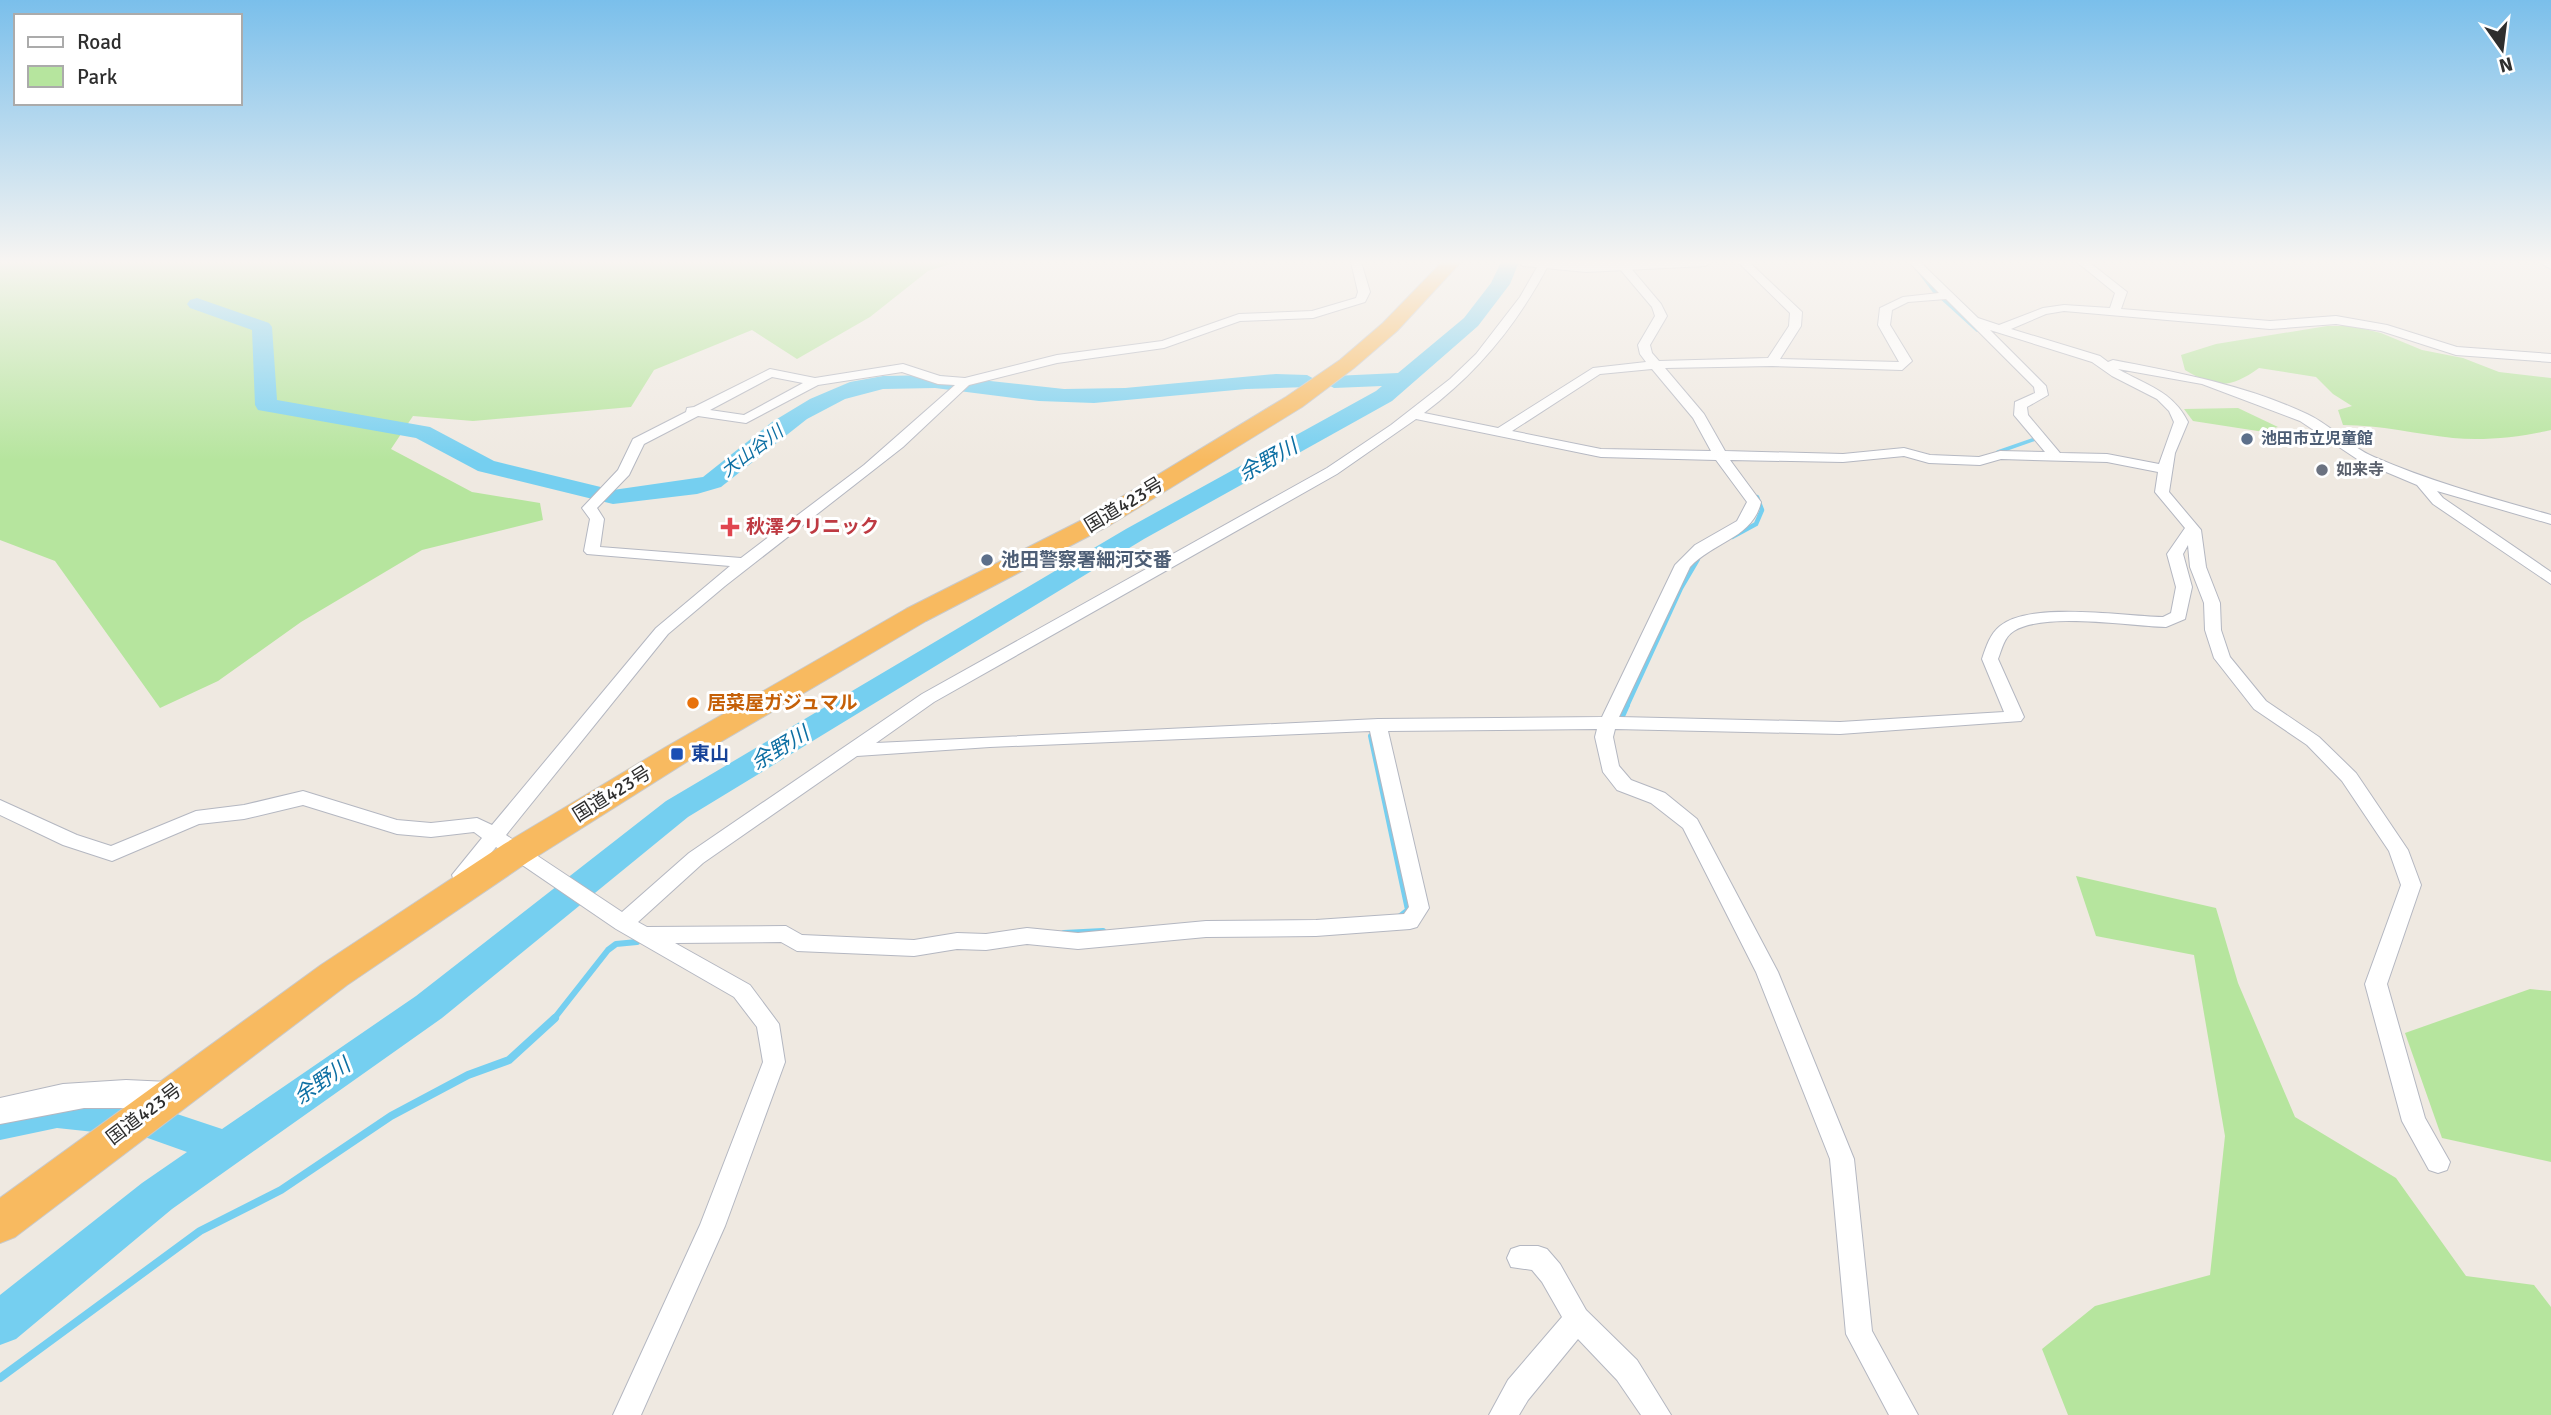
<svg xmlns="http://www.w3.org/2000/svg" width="2551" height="1415" font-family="Signika,'Noto Sans JP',sans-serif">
<rect width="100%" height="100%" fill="#efe9e1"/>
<g fill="#b6e59e">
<path d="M 0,262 L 957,262 L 928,271 L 870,317 L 797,359 L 752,330 L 654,370 L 631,407 L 473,421 L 413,416 L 391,449 L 472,492 L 540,503 L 543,520 L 422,550 L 301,622 L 218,681 L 160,708 L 55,561 L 0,540 Z"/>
<path d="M 2327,326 L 2352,326 L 2381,333 L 2422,350 L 2463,358 L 2499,372 L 2551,378 L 2551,430 C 2520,437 2485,441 2453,438 C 2416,434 2381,425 2343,425 L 2338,410 L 2352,406 L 2333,394 L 2316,377 L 2259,368 C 2230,389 2216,388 2185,370 L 2181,355 L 2216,344 Z"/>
<path d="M 2238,408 L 2278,427 L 2273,428 L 2277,434 L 2193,421 L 2184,409 Z"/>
<path d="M 2076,876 L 2216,908 L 2238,983 L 2295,1117 L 2396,1178 L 2466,1276 L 2534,1285 L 2551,1307 L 2551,1415 L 2068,1415 L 2042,1349 L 2095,1306 L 2210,1275 L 2225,1136 L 2194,955 L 2096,936 Z"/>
<path d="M 2530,989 L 2551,991 L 2551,1162 L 2442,1138 L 2405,1033 Z"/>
</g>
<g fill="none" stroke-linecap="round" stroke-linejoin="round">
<g stroke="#75cff0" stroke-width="3.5">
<path d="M 1912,262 L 1934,291 L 1977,330"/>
<path d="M 1998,452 L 2041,437"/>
</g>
<g stroke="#75cff0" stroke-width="4.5">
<path d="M 1732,537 L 1756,524 L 1762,510 L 1757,497"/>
<path d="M 1627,706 L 1681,588 L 1698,559"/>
</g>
<g stroke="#75cff0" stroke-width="6">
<path d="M 1619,723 L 1627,705"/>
<path d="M 1371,736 L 1408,910 L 1399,917"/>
<path d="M 1064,933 L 1103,931"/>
<path d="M 553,1020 L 608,950 L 616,944 L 637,942"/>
</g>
<path stroke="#75cff0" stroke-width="8" d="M 0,1378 L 200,1231 L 281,1190 L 391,1116 L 468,1075 L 509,1060 L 555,1018"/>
<g fill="#75cff0" fill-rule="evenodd">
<path d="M 1501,262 L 1519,262 L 1510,284 L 1478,326 L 1392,401 L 1144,539 L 688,817 L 442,1018 L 172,1209 L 16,1339 L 0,1345 L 0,1295 L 142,1183 L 187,1152 L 142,1136 L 136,1124 L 142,1112 L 156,1107 L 222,1129 L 416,996 L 666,801 L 1126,529 L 1376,391 L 1382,386 L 1334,388 L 1323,382 L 1334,376 L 1398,373 L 1464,318 L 1491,283 Z"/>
<path d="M 197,298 L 269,323 L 272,327 L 277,400 L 430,427 L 494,461 L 613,490 L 703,477 L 772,422 L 810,399 L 850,382 L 883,376 L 935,375 L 1064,389 L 1125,388 L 1276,374 L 1307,375 L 1318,381 L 1307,387 L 1246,389 L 1094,403 L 1039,401 L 935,388 L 883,389 L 845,399 L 807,419 L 721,487 L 697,494 L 613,504 L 478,471 L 416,438 L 258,410 L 255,405 L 252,330 L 190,308 L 187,304 L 190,300 Z"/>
<path d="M 57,1094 L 113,1100 L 127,1105 L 133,1117 L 127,1129 L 113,1134 L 57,1128 L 0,1140 L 0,1106 Z"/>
</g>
<defs>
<g id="minor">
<path d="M 1351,262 L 1361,262 L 1370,292 L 1365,302 L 1313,318 L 1240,321 L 1164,348 L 1057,363 L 969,385 L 903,447 L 725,586 L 668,634 L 506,835 L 622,912 L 689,853 L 922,694 L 1327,468 L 1391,425 L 1450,379 L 1476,354 L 1520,297 L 1540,262 L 1550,262 C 1519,322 1479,372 1424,413 L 1498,428 L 1593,368 L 1646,362 L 1640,354 L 1638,345 L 1655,316 L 1652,307 L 1619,268 L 1625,265 L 1629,266 L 1661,304 L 1667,316 L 1650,345 L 1652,353 L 1659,361 L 1768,358 L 1789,326 L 1790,313 L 1738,262 L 1749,262 L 1802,312 L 1801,326 L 1780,359 L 1899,362 L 1878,325 L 1880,308 L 1903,297 L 1939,293 L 1909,262 L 1920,262 L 1978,318 L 1999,325 L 2043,308 L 2064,305 L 2110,308 L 2115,293 L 2077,262 L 2089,262 L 2127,292 L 2121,309 L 2270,321 L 2336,316 L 2387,325 L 2457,347 L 2551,354 L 2551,362 L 2456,355 L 2381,331 L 2336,324 L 2270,329 L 2064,311 L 2046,314 L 2011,329 L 2100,356 L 2108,362 L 2113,360 C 2180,373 2245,385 2307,414 C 2331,425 2350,447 2374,457 C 2432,482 2491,498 2551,515 L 2551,524 L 2437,491 L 2443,498 L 2551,572 L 2551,584 L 2433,504 L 2417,485 L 2360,461 L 2300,421 L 2202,384 L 2118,369 C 2146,385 2173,391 2188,422 L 2175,453 L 2169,492 L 2201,530 L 2206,567 L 2220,603 L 2221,630 L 2230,657 L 2266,701 L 2319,737 L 2356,773 L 2408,850 L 2421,885 L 2387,984 L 2425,1118 L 2450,1162 L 2447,1170 L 2438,1173 L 2429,1170 L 2402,1121 L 2365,984 L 2401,885 L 2389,851 L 2342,781 L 2307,745 L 2254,709 L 2214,658 L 2205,630 L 2204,603 L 2190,567 L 2188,545 L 2183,554 L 2192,587 L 2185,619 L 2166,627 C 2129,626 2044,612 2014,631 C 2004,637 2002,649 1998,659 L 2024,717 L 2021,721 L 1840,734 L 1615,729 L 1613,737 L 1619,766 L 1631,780 L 1665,793 L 1697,819 L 1778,972 L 1854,1159 L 1872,1331 L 1918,1415 L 1889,1415 L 1846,1334 L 1830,1159 L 1756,972 L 1683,828 L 1651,803 L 1617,790 L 1603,772 L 1595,737 L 1597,729 L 1388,731 L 1429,908 L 1417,927 L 1410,929 L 1316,936 L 1206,937 L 1078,949 L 1027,944 L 986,950 L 957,949 L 914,956 L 797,951 L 781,942 L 675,943 L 750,985 L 779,1024 L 785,1062 L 725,1226 L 641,1415 L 613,1415 L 700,1225 L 763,1062 L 757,1027 L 734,997 L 616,929 L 496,847 L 472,876 L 475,887 L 472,892 L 458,892 L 452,875 L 482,838 L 474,832 L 431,837 L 397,834 L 303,805 L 244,819 L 199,824 L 112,861 L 63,845 L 0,815 L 0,800 L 77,835 L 111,846 L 196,811 L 244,805 L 303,791 L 397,820 L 431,823 L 477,818 L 492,825 L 656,628 L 730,566 L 587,554 L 584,551 L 590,519 L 582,508 L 618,470 L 633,439 L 686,412 L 687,408 L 694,407 L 770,369 L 815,378 L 903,364 L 940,376 L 965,378 L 1057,355 L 1162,341 L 1239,314 L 1312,311 L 1356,298 L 1358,292 ZM 1946,299 L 2034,387 L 2035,393 L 2015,402 L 2014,415 L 2045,452 L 2000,451 L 1979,457 L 1930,455 L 1904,448 L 1843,454 L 1725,451 L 1704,414 L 1665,368 L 1772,366 L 1902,370 L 1912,361 L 1890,325 L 1892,310 L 1908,302 ZM 1990,330 L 2092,362 L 2112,376 L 2157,399 L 2169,411 L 2174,422 L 2159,464 L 2107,454 L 2060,453 L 2028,415 L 2027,407 L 2048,395 L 2046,386 ZM 1652,369 L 1693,418 L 1711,451 L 1601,449 L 1512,431 L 1600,374 ZM 902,372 L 938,384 L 955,385 L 864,465 L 741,558 L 600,547 L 604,519 L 597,508 L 629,475 L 644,444 L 698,416 L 746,423 L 818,385 ZM 772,377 L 803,383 L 744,415 L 710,410 ZM 1416,419 L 1601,457 L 1716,460 L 1747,502 L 1737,521 L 1695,545 L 1675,565 L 1602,717 L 1378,719 L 876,743 L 934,702 L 1337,474 ZM 1904,456 L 1929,463 L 1980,465 L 2001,459 L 2107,462 L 2158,472 L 2155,492 L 2185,528 L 2167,554 L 2176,587 L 2171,613 L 2163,617 C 2124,616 2031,601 2000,626 C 1990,634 1986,647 1982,659 L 2004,712 L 1840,722 L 1619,717 L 1690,567 C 1713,542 1753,538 1761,502 L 1730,460 L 1843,462 ZM 1370,731 L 1409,907 L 1404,914 L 1316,920 L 1206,921 L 1078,933 L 1027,928 L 986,934 L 957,933 L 914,940 L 802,935 L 786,926 L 647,927 L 638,922 L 703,863 L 857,756 L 990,747 Z"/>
<path d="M 2539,262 L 2551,262 L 2551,269 Z"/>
<path d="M 1520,1246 L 1538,1246 L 1547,1249 L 1560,1264 L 1586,1310 L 1637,1360 L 1671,1415 L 1641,1415 L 1617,1380 L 1578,1339 L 1528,1400 L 1519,1415 L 1489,1415 L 1508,1380 L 1562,1317 L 1542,1282 L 1532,1270 L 1511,1267 L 1507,1258 L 1511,1249 Z"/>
</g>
<g id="tertiary">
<path d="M 1516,262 L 1712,262 L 1705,266 L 1586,272 L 1523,266 Z"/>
<path d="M 126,1080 L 169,1082 L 180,1086 L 184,1095 L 180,1104 L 169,1108 L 84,1108 L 0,1124 L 0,1098 L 63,1084 Z"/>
</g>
<path id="trunk" d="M 1442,262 L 1461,262 L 1397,331 L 1354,368 L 1302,407 L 1110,525 L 926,621 L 688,761 L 528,862 L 347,985 L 15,1237 L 0,1243 L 0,1198 L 321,965 L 504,844 L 666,747 L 906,609 L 1092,515 L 1286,397 L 1340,360 L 1383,323 Z"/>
</defs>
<use href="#minor" stroke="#b4b7c1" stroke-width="2"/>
<use href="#tertiary" stroke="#b4b7c1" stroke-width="2"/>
<use href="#trunk" stroke="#c9c9c9" stroke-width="2"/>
<use href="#minor" fill="#fff" fill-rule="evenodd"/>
<use href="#tertiary" fill="#fff" fill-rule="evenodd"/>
<use href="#trunk" fill="#f8ba60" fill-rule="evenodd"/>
</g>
<linearGradient id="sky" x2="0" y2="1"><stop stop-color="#7abfeb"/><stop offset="0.57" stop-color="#f8f5f2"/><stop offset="1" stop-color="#f8f5f2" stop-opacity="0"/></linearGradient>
<rect width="2551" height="460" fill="url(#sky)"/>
<g fill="#5c6f8a" stroke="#fff" stroke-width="2.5">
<circle cx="2247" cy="439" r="7"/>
<circle cx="987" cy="560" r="7"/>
</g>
<circle fill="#6b7280" stroke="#fff" stroke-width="2.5" cx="2322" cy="470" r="7"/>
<path fill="#e0444e" stroke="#fff" stroke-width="2.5" d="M726.5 516.5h7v7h7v7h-7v7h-7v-7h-7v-7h7z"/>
<circle fill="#e8710a" stroke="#fff" stroke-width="2.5" cx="693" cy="703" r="7"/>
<rect fill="#1a4fb4" stroke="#fff" stroke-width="2.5" x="670" y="747" width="14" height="14" rx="3.5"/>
<g text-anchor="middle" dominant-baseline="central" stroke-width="6" stroke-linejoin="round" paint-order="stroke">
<g font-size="16" font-weight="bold" fill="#4e5e75" stroke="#fff" text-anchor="start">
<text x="2261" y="439">池田市立児童館</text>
</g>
<g font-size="16" font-weight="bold" fill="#5b616d" stroke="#fff" text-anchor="start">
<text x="2336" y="470">如来寺</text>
</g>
<g font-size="18" font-style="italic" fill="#0d6fa3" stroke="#fff">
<text transform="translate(752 451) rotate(-37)">大山谷川</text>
</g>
<g font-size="19" fill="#2e2e2e" stroke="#fff">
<text transform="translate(1124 505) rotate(-31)">国道423号</text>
<text transform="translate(612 794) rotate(-32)">国道423号</text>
<text transform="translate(144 1114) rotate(-37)">国道423号</text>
</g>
<g font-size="19" font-weight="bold" fill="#be3a42" stroke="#fff" text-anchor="start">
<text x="746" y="527">秋澤クリニック</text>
</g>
<g font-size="19" font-weight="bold" fill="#4e5e75" stroke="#fff" text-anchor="start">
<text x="1001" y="560">池田警察署細河交番</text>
</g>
<g font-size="19" font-weight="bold" fill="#c56008" stroke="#fff" text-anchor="start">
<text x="707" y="703">居菜屋ガジュマル</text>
</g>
<g font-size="19" font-weight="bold" fill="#164399" stroke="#fff" text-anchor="start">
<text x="691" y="754">東山</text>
</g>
<g font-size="21" font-style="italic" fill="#0d6fa3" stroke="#fff">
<text transform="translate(1268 460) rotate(-29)">余野川</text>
<text transform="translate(780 748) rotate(-31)">余野川</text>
<text transform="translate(322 1081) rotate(-35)">余野川</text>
</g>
</g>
<rect x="14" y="14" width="228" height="91" fill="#ffffff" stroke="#ababab" stroke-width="2"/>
<rect x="28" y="37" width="35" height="10" fill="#ffffff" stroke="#ababab" stroke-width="2"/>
<text x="77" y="49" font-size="21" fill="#2e2e2e">Road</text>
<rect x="28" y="66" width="35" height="21" fill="#b6e59e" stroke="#ababab" stroke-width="2"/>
<text x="77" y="84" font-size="21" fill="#2e2e2e">Park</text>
<g transform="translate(2502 49) rotate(166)" stroke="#ffffff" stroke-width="5" paint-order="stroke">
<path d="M0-5L12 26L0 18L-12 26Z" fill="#2e2e2e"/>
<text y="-10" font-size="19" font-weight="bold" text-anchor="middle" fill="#2e2e2e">N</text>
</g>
</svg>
